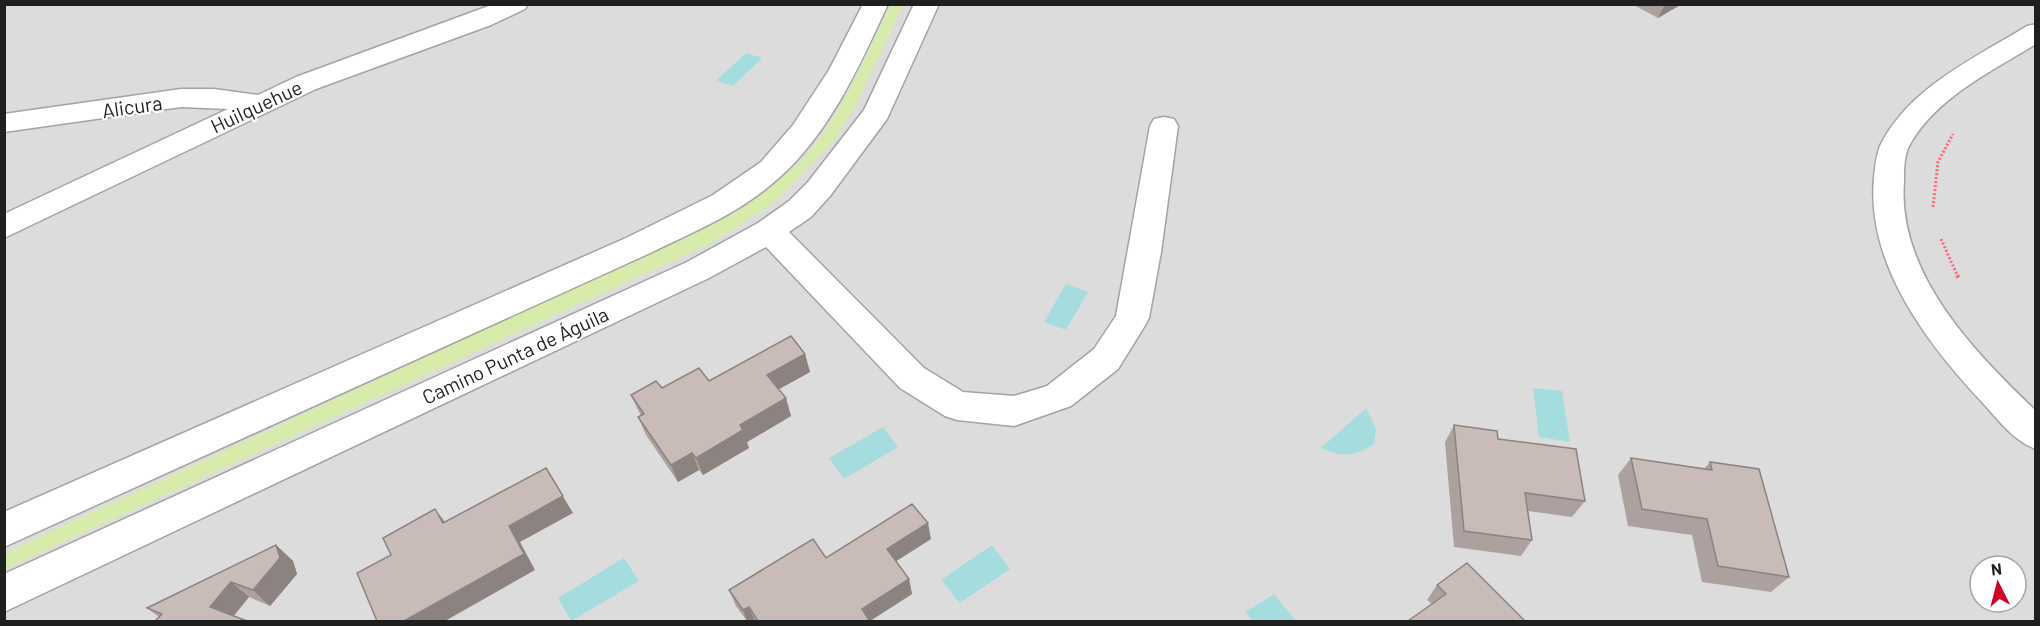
<svg xmlns="http://www.w3.org/2000/svg" width="2040" height="626" font-family="Barlow,sans-serif">
<rect width="100%" height="100%" fill="#f0eae5"/>
<path fill="#dddcdc" fill-rule="evenodd" d="M 4,5 L 2035,5 L 2035,621 L 5,621 ZM 1980,566 L 2016,566 L 2016,602 L 1980,602 Z"/>
<path fill="#d7ebaa" d="M 891,5 L 903,5 L 853,111 L 832,143 L 776,201 L 714,242 L 5,569 L 5,553 L 733,214 C 761,195 789,176 811,150 C 845,107 867,53 891,5 Z"/>
<g fill="#a5ddde">
<path d="M 746,53 L 762,58 L 733,86 L 716,81 Z"/>
<path d="M 1066,284 L 1088,292 L 1066,330 L 1044,322 Z"/>
<path d="M 1533,388 L 1562,391 L 1570,442 L 1539,437 Z"/>
<path d="M 1366,408 L 1376,429 L 1374,444 C 1356,456 1342,458 1321,448 Z"/>
<path d="M 883,427 L 898,447 L 844,479 L 829,458 Z"/>
<path d="M 992,545 L 1010,569 L 960,603 L 941,580 Z"/>
<path d="M 624,558 L 639,581 L 571,621 L 558,598 Z"/>
<path d="M 1274,594 L 1296,621 L 1253,621 L 1245,612 Z"/>
</g>
<g fill="none" stroke-linecap="round" stroke-linejoin="round">
<defs>
<g id="minor">
<path d="M 494,4 L 528,4 L 525,9 L 491,25 L 316,89 L 4,238 L 4,214 L 228,109 L 181,107 L 4,132 L 4,114 L 181,89 L 214,89 L 258,95 L 296,77 Z"/>
<path d="M 863,4 L 888,4 C 858,69 826,142 768,187 C 733,216 689,234 648,254 L 4,547 L 4,512 L 626,238 L 713,195 L 761,162 L 793,125 L 829,70 Z"/>
<path d="M 914,4 L 939,4 L 887,119 L 830,196 L 811,217 L 789,232 L 924,368 L 963,392 L 1014,396 L 1047,386 L 1094,349 L 1116,316 L 1150,126 L 1154,119 L 1164,117 L 1174,119 L 1178,126 L 1161,252 L 1149,318 L 1144,327 L 1118,369 L 1071,406 L 1014,426 L 957,420 L 945,416 L 900,388 L 766,247 L 709,278 L 4,612 L 4,574 L 687,262 L 758,223 L 789,201 L 808,182 L 864,110 Z"/>
<path d="M 2036,24 L 2036,44 C 1992,71 1935,98 1909,146 C 1904,156 1904,170 1904,182 C 1897,273 1974,352 2036,411 L 2036,449 C 2013,441 1997,418 1981,401 C 1926,342 1866,263 1874,178 C 1875,167 1876,156 1880,146 C 1908,88 1975,58 2027,26 Z"/>
</g>
</defs>
<use href="#minor" stroke="#a3a3a3" stroke-width="3"/>
<g stroke="#fc6a78" stroke-width="3" stroke-dasharray="2 2" stroke-linecap="butt">
<path d="M 1933,207 L 1938,162 L 1953,134"/>
<path d="M 1941,239 L 1958,277"/>
</g>
<path stroke="#fc6a78" stroke-width="4" stroke-dasharray="3 3" stroke-linecap="butt" d="M 1957,275 L 1959,279"/>
<use href="#minor" fill="#fff" fill-rule="evenodd"/>
</g>
<g fill="#aca19e">
<path d="M 1632,4 L 1682,4 L 1658,18 Z"/>
<path d="M 805,354 L 810,372 L 779,389 L 791,416 L 747,442 L 749,448 L 703,475 L 699,470 L 678,482 L 646,435 L 638,417 L 641,416 L 631,395 L 662,388 L 709,381 Z"/>
<path d="M 1454,425 L 1585,501 L 1572,517 L 1528,511 L 1532,540 L 1521,556 L 1454,547 L 1445,442 Z"/>
<path d="M 1631,458 L 1704,469 L 1710,462 L 1789,577 L 1771,592 L 1702,582 L 1692,535 L 1628,526 L 1618,475 Z"/>
<path d="M 931,539 L 896,561 L 909,579 L 912,594 L 870,621 L 747,621 L 736,606 L 729,590 L 826,558 Z"/>
<path d="M 276,545 L 293,561 L 297,574 L 270,606 L 249,597 L 234,616 L 248,621 L 155,621 L 159,617 L 147,608 Z"/>
<path d="M 1437,585 L 1525,621 L 1432,604 L 1427,600 Z"/>
</g>
<g fill="#8c8381">
<path d="M 1665,4 L 1682,4 L 1658,18 Z"/>
<path d="M 805,354 L 810,372 L 772,393 L 767,375 Z"/>
<path d="M 786,398 L 791,416 L 747,442 L 749,448 L 703,475 L 696,458 L 740,425 Z"/>
<path d="M 692,453 L 699,470 L 678,482 L 671,465 Z"/>
<path d="M 546,468 L 573,513 L 520,542 L 535,570 L 445,621 L 404,621 L 509,526 Z"/>
<path d="M 435,509 L 448,526 L 443,523 Z"/>
<path d="M 928,523 L 931,539 L 890,565 L 887,549 Z"/>
<path d="M 276,545 L 293,561 L 297,574 L 270,606 L 253,590 Z"/>
<path d="M 909,579 L 912,594 L 870,621 L 865,621 L 862,609 Z"/>
<path d="M 231,582 L 249,597 L 229,621 L 210,607 Z"/>
<path d="M 749,607 L 755,621 L 747,621 L 743,610 Z"/>
</g>
<g fill="#c8bbb8" stroke="#8c8381" stroke-width="1.5">
<path d="M 791,336 L 805,354 L 767,375 L 786,398 L 740,425 L 743,430 L 696,458 L 692,453 L 671,465 L 638,417 L 644,414 L 631,395 L 656,381 L 662,388 L 699,368 L 709,381 Z"/>
<path d="M 1454,425 L 1497,431 L 1498,439 L 1576,449 L 1585,501 L 1525,493 L 1532,540 L 1464,531 Z"/>
<path d="M 1631,458 L 1712,470 L 1710,462 L 1759,469 L 1789,577 L 1718,566 L 1707,519 L 1642,509 Z"/>
<path d="M 546,468 L 563,496 L 509,526 L 524,554 L 404,621 L 377,621 L 357,573 L 391,555 L 383,538 L 435,509 L 443,523 Z"/>
<path d="M 912,504 L 928,523 L 887,549 L 909,579 L 862,609 L 869,620 L 866,621 L 758,621 L 749,607 L 743,610 L 729,590 L 813,539 L 826,558 Z"/>
<path d="M 276,545 L 280,558 L 253,590 L 231,582 L 210,607 L 247,621 L 155,621 L 162,614 L 147,608 Z"/>
<path d="M 1467,563 L 1525,621 L 1408,621 L 1446,594 L 1437,585 Z"/>
</g>
<g text-anchor="middle" dominant-baseline="central" stroke-width="4.5" stroke-linejoin="round" paint-order="stroke">
<g font-size="20" fill="#1f1f1f" stroke="#fff">
<text transform="translate(132 106) rotate(-8)">Alicura</text>
<text transform="translate(256 106) rotate(-25)">Huilquehue</text>
<text transform="translate(515 355) rotate(-25)">Camino Punta de Águila</text>
</g>
</g>
<rect width="2040" height="626" fill="none" stroke="#1f1f1f" stroke-width="12"/>
<g transform="translate(1998 584) rotate(354)"><circle r="28" fill="#ffffff" stroke="#a5a5a5" stroke-width="1.5"/>
<path d="M0-4.5L10 22L0 15L-10 22Z" fill="#ce0029"/>
<text y="-9" font-size="16" font-weight="bold" text-anchor="middle" fill="#1f1f1f">N</text>
</g>
</svg>
